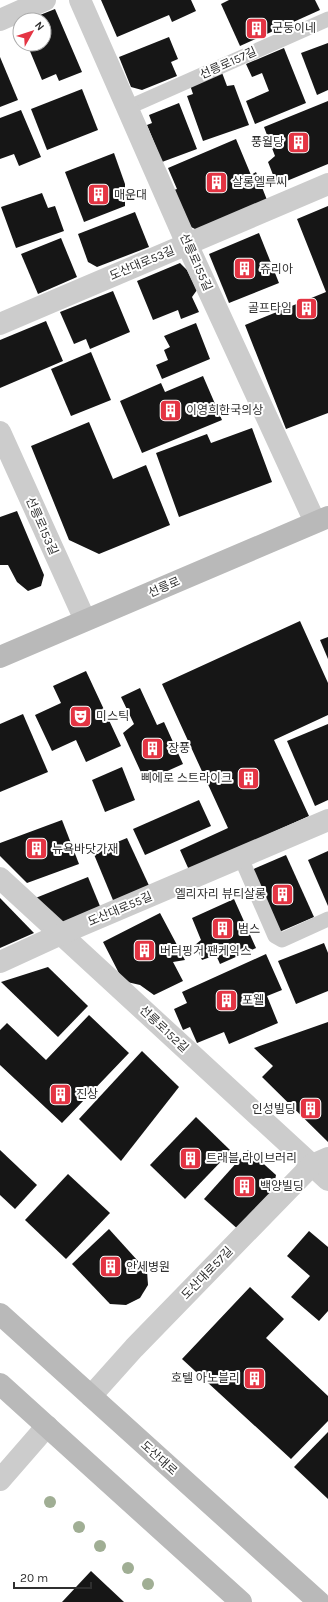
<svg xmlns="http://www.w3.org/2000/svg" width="328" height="1602" font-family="Karla,'Noto Sans KR',sans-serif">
<rect width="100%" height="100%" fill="#fff"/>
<g fill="#161616">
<path d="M 101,0 L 191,0 L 196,11 L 172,22 L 169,15 L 117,37 Z"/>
<path d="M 229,0 L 315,0 L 320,10 L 240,46 L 221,4 Z"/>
<path d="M 55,9 L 82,72 L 59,81 L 56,74 L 42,80 L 27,44 L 44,44 L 44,20 L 40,15 Z"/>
<path d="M 169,37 L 178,59 L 171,62 L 177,76 L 142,90 L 131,87 L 119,57 Z"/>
<path d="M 328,43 L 328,90 L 317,95 L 301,53 Z"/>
<path d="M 284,48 L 306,103 L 255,124 L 246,101 L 269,91 L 262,73 L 252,77 L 246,64 Z"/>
<path d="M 0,57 L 18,100 L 0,107 Z"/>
<path d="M 221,70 L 227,86 L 234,85 L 249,125 L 203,141 L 187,96 L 193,94 L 189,82 Z"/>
<path d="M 82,89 L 98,130 L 47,150 L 31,109 Z"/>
<path d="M 328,101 L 328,164 L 277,185 L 268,162 L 275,156 L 264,127 Z"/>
<path d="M 179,103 L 197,149 L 162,162 L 147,125 L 152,123 L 149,115 Z"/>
<path d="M 21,110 L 41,157 L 19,166 L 14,154 L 0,159 L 0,118 Z"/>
<path d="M 236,139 L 251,175 L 256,172 L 267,200 L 197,230 L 181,222 L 168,192 L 177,189 L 168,168 Z"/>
<path d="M 114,153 L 125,184 L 125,206 L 84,222 L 65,172 Z"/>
<path d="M 42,193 L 48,208 L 55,206 L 64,231 L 16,248 L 1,207 Z"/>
<path d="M 328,206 L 328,413 L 286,429 L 245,325 L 326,292 L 297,219 Z"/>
<path d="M 135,212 L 149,247 L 97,267 L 88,262 L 78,234 Z"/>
<path d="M 259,233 L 279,283 L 229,303 L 209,254 Z"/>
<path d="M 61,238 L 77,277 L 38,294 L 21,254 Z"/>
<path d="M 180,263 L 187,270 L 197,290 L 192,297 L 199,312 L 181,319 L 178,310 L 153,320 L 137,281 Z"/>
<path d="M 113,291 L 130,332 L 90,349 L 86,339 L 74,344 L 60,312 Z"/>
<path d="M 46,321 L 63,361 L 0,388 L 0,340 Z"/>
<path d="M 196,323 L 210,359 L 162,379 L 156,365 L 168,360 L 164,350 L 170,347 L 164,336 Z"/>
<path d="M 91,352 L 111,400 L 71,416 L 51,369 Z"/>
<path d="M 203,376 L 222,420 L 142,453 L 120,401 L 161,383 L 165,392 Z"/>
<path d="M 89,422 L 113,479 L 146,465 L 170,525 L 99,554 L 69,540 L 31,446 Z"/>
<path d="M 252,428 L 272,482 L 179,517 L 156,453 L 207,434 L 211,443 Z"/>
<path d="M 17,511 L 44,575 L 41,586 L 28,591 L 17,582 L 8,565 L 0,565 L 0,517 Z"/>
<path d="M 300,621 L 328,683 L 328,715 L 274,740 L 309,816 L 189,870 L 180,850 L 228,828 L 162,684 Z"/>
<path d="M 328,637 L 328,659 L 320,640 Z"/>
<path d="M 86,671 L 121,746 L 86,762 L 76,740 L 52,751 L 35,715 L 61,703 L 53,686 Z"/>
<path d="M 140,688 L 157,725 L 164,722 L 183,764 L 145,781 L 123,733 L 134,724 L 121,697 Z"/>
<path d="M 23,714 L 48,772 L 0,792 L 0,724 Z"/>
<path d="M 328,724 L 328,800 L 315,806 L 287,741 Z"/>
<path d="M 122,767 L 135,800 L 105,812 L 92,780 Z"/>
<path d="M 199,800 L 211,826 L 145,855 L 133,829 Z"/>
<path d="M 62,820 L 79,864 L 27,883 L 0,856 L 0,843 Z"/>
<path d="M 127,838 L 152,892 L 115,905 L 93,852 Z"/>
<path d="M 328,851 L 328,906 L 308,860 Z"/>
<path d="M 286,855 L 314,917 L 277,933 L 249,871 Z"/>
<path d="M 88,877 L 102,911 L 63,927 L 33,899 Z"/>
<path d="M 0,898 L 34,933 L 0,948 Z"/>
<path d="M 234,899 L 256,948 L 220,964 L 216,955 L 202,960 L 195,945 L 201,940 L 192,918 Z"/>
<path d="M 160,913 L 185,960 L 173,962 L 183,981 L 154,995 L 140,985 L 123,981 L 103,942 Z"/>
<path d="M 324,943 L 328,953 L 328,991 L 296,1004 L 278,961 Z"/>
<path d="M 266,954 L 282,990 L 267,996 L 278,1023 L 229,1044 L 224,1032 L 197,1043 L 190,1027 L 183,1030 L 174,1009 L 187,1003 L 182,992 Z"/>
<path d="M 48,967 L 88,1006 L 58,1037 L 1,982 Z"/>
<path d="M 89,1015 L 129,1053 L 62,1123 L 0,1065 L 0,1030 L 7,1023 L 46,1060 Z"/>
<path d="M 328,1022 L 328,1142 L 262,1077 L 273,1066 L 254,1048 Z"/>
<path d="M 142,1051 L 179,1087 L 121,1161 L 79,1119 Z"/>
<path d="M 196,1117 L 231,1151 L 185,1199 L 150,1165 Z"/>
<path d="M 0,1150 L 37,1185 L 15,1209 L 0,1195 Z"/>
<path d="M 248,1150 L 276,1175 L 272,1196 L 240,1231 L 204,1199 Z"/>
<path d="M 68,1174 L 110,1213 L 66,1259 L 25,1220 Z"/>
<path d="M 109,1229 L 147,1271 L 148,1285 L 140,1298 L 126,1305 L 110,1304 L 72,1264 Z"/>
<path d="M 309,1231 L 328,1247 L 328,1311 L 319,1321 L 291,1297 L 310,1276 L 287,1256 Z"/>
<path d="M 250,1287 L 284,1319 L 266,1338 L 328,1396 L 328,1421 L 291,1459 L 182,1359 Z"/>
<path d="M 328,1432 L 328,1499 L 294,1467 Z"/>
<path d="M 91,1571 L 124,1602 L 62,1602 Z"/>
</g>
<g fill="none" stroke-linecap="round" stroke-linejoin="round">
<g stroke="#ccc" stroke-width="15">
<path d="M 127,108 L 328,19"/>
<path d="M 241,858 L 275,936 L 282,940 L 328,919"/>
</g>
<g stroke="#ccc" stroke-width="22">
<path d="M 80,0 L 187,244 L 315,522"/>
<path d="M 0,20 L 45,0"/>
<path d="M 0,324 L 328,184"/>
<path d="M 0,432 L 85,620"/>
<path d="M 0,878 L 328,1180"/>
<path d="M 0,962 L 61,934 L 328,820"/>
<path d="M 91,1396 L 134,1348 L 312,1165 L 328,1158"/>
<path d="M 0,1480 L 47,1426"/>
</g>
<g stroke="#b9b9b9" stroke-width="22">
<path d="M 0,657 L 328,517"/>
<path d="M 0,1314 L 319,1602"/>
<path d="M 0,1384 L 241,1602"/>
</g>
</g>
<g fill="#a0ae94">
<circle cx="50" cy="1502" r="6"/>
<circle cx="79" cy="1527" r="6"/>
<circle cx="100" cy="1546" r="6"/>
<circle cx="128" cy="1568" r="6"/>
<circle cx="148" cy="1584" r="6"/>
</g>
<defs>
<symbol id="building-square" viewBox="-11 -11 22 22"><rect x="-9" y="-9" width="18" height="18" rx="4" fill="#e43443" stroke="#fff"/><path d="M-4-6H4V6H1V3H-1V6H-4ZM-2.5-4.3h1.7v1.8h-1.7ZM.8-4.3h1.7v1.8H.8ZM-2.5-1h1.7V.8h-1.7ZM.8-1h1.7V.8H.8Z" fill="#fff"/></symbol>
<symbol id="theatre-square" viewBox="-11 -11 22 22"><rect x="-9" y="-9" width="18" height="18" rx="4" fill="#e43443" stroke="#fff"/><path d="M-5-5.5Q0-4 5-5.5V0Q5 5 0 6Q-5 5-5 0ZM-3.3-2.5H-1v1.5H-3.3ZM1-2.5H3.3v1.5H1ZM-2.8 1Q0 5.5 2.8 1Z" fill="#fff"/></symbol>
</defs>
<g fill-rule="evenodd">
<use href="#building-square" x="244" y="16" width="25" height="25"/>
<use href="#building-square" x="286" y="130" width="25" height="25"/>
<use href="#building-square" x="204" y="170" width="25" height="25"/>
<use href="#building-square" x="86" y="182" width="25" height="25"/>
<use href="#building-square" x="232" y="256" width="25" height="25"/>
<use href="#building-square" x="294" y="296" width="25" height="25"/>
<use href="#building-square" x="158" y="398" width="25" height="25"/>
<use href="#theatre-square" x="68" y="704" width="25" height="25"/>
<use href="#building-square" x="140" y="736" width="25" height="25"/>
<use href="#building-square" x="236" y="766" width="25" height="25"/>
<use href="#building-square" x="24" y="836" width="25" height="25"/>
<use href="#building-square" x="270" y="882" width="25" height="25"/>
<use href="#building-square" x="210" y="916" width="25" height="25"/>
<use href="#building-square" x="132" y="938" width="25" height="25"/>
<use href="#building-square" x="214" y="988" width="25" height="25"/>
<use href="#building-square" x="48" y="1082" width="25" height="25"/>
<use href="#building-square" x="298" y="1096" width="25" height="25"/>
<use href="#building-square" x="178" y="1146" width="25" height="25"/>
<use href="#building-square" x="232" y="1174" width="25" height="25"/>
<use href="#building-square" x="98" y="1254" width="25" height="25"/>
<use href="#building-square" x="242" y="1366" width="25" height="25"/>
</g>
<g text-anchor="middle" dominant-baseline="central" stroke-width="4" stroke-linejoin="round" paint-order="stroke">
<g font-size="12" fill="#2f2f2f" stroke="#fff" text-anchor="start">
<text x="272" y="28">군둥이네</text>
<text x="284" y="142" text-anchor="end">풍월당</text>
<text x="232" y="182">살롱엘루씨</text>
<text x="114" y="195">매운대</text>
<text x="260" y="269">쥬리아</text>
<text x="292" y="308" text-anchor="end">골프타임</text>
<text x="186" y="410">이영희한국의상</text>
<text x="96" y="716">미스틱</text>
<text x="168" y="748">장풍</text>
<text x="232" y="778" text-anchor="end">삐에로 스트라이크</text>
<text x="52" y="849">뉴욕바닷가재</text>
<text x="266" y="894" text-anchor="end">엘리자리 뷰티살롱</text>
<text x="238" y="929">범스</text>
<text x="160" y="951">버터핑거 팬케익스</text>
<text x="242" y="1000">포웰</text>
<text x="76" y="1094">진상</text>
<text x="296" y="1109" text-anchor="end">인성빌딩</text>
<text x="206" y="1158">트래블 라이브러리</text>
<text x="260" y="1186">백양빌딩</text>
<text x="126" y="1267">안세병원</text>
<text x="240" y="1378" text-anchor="end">호텔 아노블리</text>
</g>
<g font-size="12" fill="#2f2f2f" stroke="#fff">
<text transform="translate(228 63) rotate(-24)">선릉로157길</text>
<text transform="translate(196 262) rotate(66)">선릉로155길</text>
<text transform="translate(142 263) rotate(-23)">도산대로53길</text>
<text transform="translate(42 526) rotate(66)">선릉로153길</text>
<text transform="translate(164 587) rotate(-23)">선릉로</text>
<text transform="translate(120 909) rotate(-23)">도산대로55길</text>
<text transform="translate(164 1029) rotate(43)">선릉로152길</text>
<text transform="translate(207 1273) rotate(-46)">도산대로57길</text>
<text transform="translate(159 1458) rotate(42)">도산대로</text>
</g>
</g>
<g transform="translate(32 32) rotate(51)"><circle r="19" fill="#ffffff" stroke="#acacac"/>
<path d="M0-3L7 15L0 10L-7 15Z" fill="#e43443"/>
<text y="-6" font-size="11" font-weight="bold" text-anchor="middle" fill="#2f2f2f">N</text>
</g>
<path d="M14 1582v6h77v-6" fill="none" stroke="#2f2f2f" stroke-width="2"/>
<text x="20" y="1582" font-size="12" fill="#2f2f2f" stroke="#ffffff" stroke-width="3" paint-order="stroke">20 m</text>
</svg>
